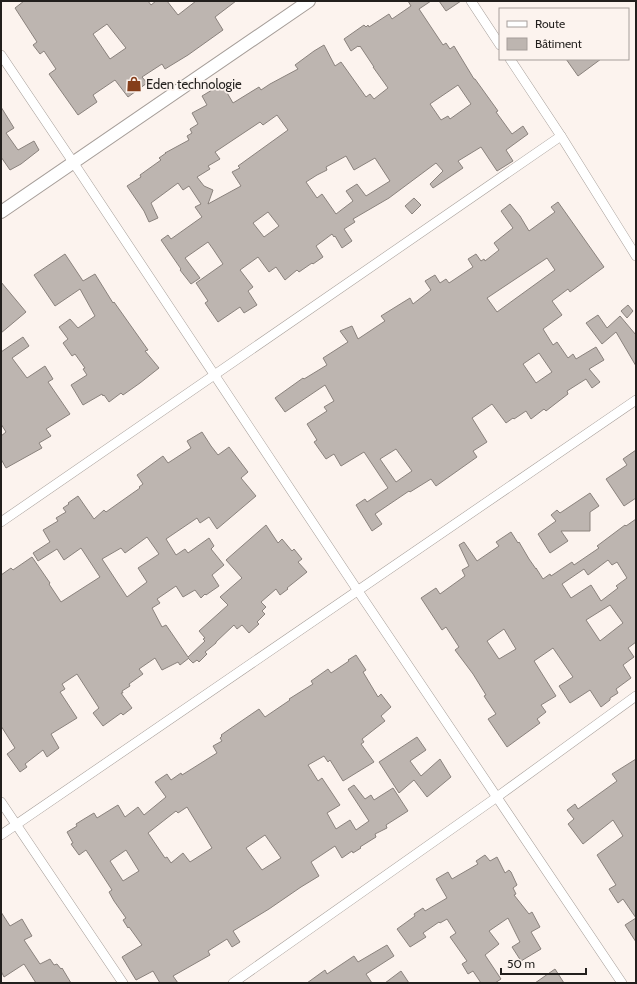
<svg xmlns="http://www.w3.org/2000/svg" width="637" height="984" font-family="Cabin,sans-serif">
<rect width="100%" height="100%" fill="#fcf3ee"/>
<g fill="#bdb5b0" stroke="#8a827d" fill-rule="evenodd">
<path d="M 24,1 L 148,1 L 151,5 L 156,1 L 167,1 L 178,15 L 196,1 L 236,1 L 215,17 L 223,30 L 188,55 L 165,69 L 162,64 L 142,77 L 147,83 L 128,97 L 115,80 L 93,95 L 97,102 L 78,115 L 49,74 L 56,69 L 44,51 L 40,54 L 33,45 L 37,42 L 15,8 ZM 107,24 L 126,48 L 110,59 L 93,34 Z"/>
<path d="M 408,1 L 431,1 L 419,9 L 443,45 L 446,43 L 450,49 L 454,46 L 474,79 L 475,79 L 498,111 L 496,112 L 512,134 L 523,126 L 528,134 L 506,150 L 513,161 L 497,171 L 481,147 L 458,161 L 463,168 L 433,188 L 430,184 L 443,171 L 436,163 L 389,198 L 353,219 L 355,222 L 344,229 L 352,241 L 342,248 L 335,236 L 334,237 L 332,234 L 316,246 L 323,257 L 313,264 L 312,263 L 299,272 L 297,270 L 285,280 L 276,267 L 269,272 L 258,257 L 240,270 L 253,287 L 248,291 L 257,305 L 244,313 L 240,307 L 218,322 L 205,303 L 208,301 L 196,283 L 223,264 L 213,249 L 208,242 L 185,258 L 200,278 L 191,284 L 180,270 L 181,269 L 161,240 L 168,235 L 171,239 L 202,217 L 195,207 L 201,204 L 189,186 L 183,190 L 178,183 L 151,203 L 158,218 L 149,222 L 144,211 L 127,186 L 141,177 L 140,175 L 161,160 L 159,158 L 166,153 L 165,153 L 189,140 L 187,136 L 192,133 L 190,129 L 198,124 L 192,113 L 207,105 L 202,96 L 222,84 L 233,103 L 259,87 L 261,90 L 270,84 L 298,69 L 295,65 L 314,51 L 324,45 L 335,66 L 341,62 L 366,97 L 370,94 L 374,99 L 388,88 L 373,67 L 374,67 L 360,46 L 359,47 L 358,46 L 351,51 L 344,39 L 364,25 L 366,27 L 368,25 L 369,27 L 389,14 L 392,19 L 411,6 ZM 458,85 L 471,104 L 450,119 L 448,116 L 441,120 L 430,104 ZM 277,115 L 288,130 L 238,166 L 240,168 L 232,172 L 241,186 L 208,204 L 213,190 L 204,186 L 197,177 L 210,169 L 208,166 L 220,159 L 215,152 L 260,122 L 263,125 ZM 346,156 L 354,170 L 375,158 L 390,181 L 366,196 L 357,184 L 346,191 L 353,201 L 336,214 L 322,194 L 317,198 L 306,182 L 317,175 L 327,170 L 326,167 ZM 268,212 L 279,226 L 264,237 L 253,223 Z"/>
<path d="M 439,1 L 461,1 L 446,11 Z"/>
<path d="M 566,59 L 601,59 L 578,76 Z"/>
<path d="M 1,107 L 14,128 L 6,133 L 18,150 L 34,141 L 39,150 L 21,164 L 10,170 L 1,157 Z"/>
<path d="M 414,198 L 421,205 L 412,214 L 405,206 Z"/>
<path d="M 558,202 L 604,267 L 570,292 L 568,289 L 552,301 L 562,315 L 543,329 L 553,345 L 557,342 L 568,358 L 573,354 L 576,359 L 596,347 L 604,360 L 589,369 L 600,382 L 592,388 L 586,379 L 567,391 L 568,394 L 555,404 L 546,411 L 544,409 L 531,419 L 526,411 L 514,419 L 513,418 L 506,423 L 492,404 L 472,418 L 487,442 L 473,451 L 477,457 L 436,486 L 431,479 L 410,492 L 409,491 L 375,514 L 382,524 L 372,531 L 356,505 L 365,499 L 367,502 L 388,488 L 364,452 L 341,466 L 334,454 L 326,459 L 314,442 L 317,440 L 307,424 L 327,411 L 324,407 L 334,401 L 325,385 L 285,412 L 275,398 L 303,378 L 304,379 L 327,365 L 323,358 L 348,342 L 340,331 L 352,326 L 358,339 L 385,321 L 381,316 L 410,298 L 413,304 L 431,290 L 425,281 L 435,275 L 440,283 L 446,279 L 449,283 L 473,267 L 468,259 L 476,254 L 481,261 L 484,259 L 485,261 L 499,250 L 494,243 L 513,228 L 501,211 L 510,204 L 520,216 L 529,231 L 555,212 L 551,207 ZM 547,258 L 555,270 L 497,312 L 487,298 ZM 539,353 L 552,372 L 536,383 L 523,364 ZM 396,449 L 412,471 L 396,482 L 380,459 Z"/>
<path d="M 65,254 L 83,281 L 95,274 L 113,303 L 114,302 L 148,350 L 145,351 L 159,368 L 140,383 L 123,395 L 121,393 L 109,402 L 104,395 L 103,396 L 102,394 L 83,405 L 71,385 L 87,375 L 83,369 L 85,368 L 75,354 L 72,356 L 63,343 L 68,339 L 59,327 L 70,319 L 78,328 L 95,316 L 80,289 L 55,306 L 34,275 Z"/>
<path d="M 1,282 L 26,312 L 1,333 Z"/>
<path d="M 628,305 L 633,311 L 627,318 L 621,311 Z"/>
<path d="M 598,315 L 607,328 L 620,316 L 636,335 L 636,366 L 616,332 L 602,344 L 586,323 Z"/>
<path d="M 23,337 L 29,346 L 12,358 L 27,378 L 45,366 L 53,379 L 48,382 L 70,414 L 46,429 L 51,436 L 39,443 L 42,448 L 6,468 L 1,459 L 1,436 L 6,432 L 1,424 L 1,352 Z"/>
<path d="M 202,432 L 211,446 L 218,455 L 229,447 L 248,472 L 241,478 L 256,496 L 217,529 L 209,517 L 200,523 L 197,518 L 166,539 L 176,555 L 185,549 L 188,553 L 209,538 L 214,546 L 211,549 L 224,565 L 212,575 L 219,586 L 206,595 L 205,594 L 201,598 L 195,590 L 183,597 L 176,586 L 157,599 L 160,603 L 152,608 L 162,627 L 166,625 L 188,657 L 205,641 L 203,639 L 205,638 L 199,631 L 228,605 L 220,597 L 242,578 L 226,560 L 266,525 L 278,543 L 282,539 L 292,551 L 294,549 L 302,559 L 298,562 L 307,572 L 287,588 L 288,589 L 280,595 L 276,589 L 261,602 L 266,607 L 262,611 L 265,614 L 257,622 L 259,624 L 249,633 L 242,625 L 237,629 L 234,625 L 216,642 L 216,643 L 205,652 L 207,654 L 199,662 L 197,660 L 193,663 L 188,658 L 189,658 L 180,665 L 178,662 L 162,670 L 155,658 L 139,669 L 143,674 L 129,684 L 130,686 L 122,691 L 123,693 L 121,693 L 132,708 L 123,715 L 121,713 L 103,726 L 93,713 L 99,708 L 77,674 L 62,684 L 65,689 L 60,692 L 77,718 L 51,734 L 59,748 L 47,757 L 43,750 L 25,764 L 27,767 L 20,772 L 7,754 L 15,748 L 1,726 L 1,575 L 11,568 L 13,570 L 32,557 L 50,583 L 49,584 L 61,602 L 100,577 L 81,548 L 64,560 L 57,549 L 38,561 L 33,553 L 50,542 L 43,530 L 58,521 L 56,518 L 66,512 L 63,508 L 69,504 L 68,503 L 78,496 L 94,519 L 104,510 L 106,512 L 140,488 L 139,487 L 143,484 L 137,475 L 163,456 L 168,463 L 191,448 L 187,441 ZM 147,537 L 159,554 L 138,568 L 147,582 L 127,597 L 102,559 L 121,548 L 125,553 Z"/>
<path d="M 636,450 L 636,498 L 624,506 L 606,479 L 627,465 L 623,459 Z"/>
<path d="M 590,493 L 599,506 L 590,512 L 590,531 L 561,531 L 568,541 L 550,553 L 538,534 L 556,521 L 551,515 L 557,510 L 560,513 Z"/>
<path d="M 636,519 L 636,642 L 628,648 L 634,657 L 623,665 L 631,678 L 616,689 L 618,693 L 610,698 L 610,700 L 601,707 L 590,690 L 570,703 L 559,686 L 573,677 L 553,648 L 534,661 L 556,696 L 541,705 L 546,712 L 537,719 L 540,723 L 507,747 L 488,719 L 496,714 L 484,696 L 486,695 L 473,674 L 455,650 L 459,647 L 446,627 L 442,630 L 421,598 L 436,588 L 440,594 L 465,576 L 462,570 L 469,566 L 459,545 L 464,542 L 477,561 L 499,546 L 496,542 L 511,532 L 518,543 L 519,542 L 529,559 L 536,569 L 536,568 L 543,579 L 550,574 L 551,576 L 572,562 L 574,565 L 599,548 L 597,546 L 625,525 L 626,526 ZM 608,560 L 612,565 L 617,562 L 627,578 L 616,586 L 618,588 L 601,601 L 591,585 L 571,598 L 562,584 L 584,569 L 588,575 ZM 610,605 L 623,623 L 600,641 L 586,620 ZM 504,629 L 516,649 L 499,659 L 487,641 Z"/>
<path d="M 356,655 L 366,670 L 363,672 L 378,697 L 381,694 L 391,707 L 381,716 L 385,721 L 362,739 L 364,742 L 361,744 L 374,762 L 343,781 L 330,760 L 328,762 L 324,756 L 308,765 L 318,781 L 322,778 L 340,805 L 327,813 L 336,829 L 350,820 L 356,830 L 369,821 L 348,789 L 354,785 L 365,799 L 371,795 L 374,800 L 393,788 L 408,811 L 386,825 L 387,828 L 375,834 L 376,837 L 360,847 L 361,848 L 353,853 L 352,851 L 342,858 L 335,846 L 311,862 L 319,876 L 301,887 L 269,909 L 233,931 L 240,942 L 232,947 L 227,939 L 208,951 L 210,955 L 173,976 L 178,983 L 160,983 L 153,971 L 136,980 L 122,957 L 142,945 L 129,927 L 128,928 L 123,920 L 126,918 L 114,901 L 109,892 L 112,890 L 86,850 L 79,855 L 71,844 L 73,843 L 67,832 L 77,826 L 76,824 L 84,819 L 94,813 L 97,818 L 118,805 L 125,817 L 138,807 L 144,815 L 166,797 L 155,782 L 167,774 L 171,780 L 181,773 L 182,775 L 217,753 L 213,746 L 222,741 L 220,738 L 222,736 L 221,735 L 259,709 L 265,717 L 290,700 L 289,699 L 313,684 L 311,681 L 328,669 L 331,673 L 349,661 L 348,660 ZM 187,807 L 212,848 L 190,862 L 183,853 L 171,863 L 167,857 L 165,858 L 148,833 L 176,811 L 178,813 ZM 265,835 L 281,858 L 262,870 L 246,848 ZM 126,850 L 139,871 L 123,881 L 110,861 Z"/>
<path d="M 417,737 L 426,750 L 410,761 L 421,776 L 440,759 L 451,777 L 427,797 L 414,780 L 399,793 L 379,762 Z"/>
<path d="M 636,759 L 636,942 L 625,925 L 636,918 L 623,899 L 618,903 L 609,889 L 616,885 L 597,855 L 623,836 L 613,820 L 583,844 L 568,824 L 574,819 L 567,810 L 575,804 L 578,809 L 617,781 L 612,774 Z"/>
<path d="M 485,855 L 490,861 L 497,857 L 505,873 L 509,870 L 511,872 L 517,885 L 513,888 L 516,894 L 514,895 L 529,914 L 532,912 L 540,927 L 531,932 L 541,949 L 521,961 L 512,947 L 520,942 L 508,918 L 489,931 L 499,944 L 485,955 L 501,979 L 495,983 L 481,983 L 473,971 L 468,974 L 462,964 L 467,961 L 450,937 L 456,933 L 447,919 L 440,923 L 439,922 L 423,933 L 426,937 L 410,947 L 397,929 L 415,916 L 414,914 L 423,908 L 425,911 L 447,898 L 436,879 L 448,872 L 452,879 L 478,864 L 476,861 Z"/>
<path d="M 1,912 L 10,926 L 22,919 L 32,936 L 24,940 L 40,964 L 50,959 L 54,965 L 57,964 L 61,969 L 62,968 L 71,983 L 36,983 L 24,964 L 4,977 L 1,971 Z"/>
<path d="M 387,945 L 394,956 L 366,974 L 372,983 L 307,983 L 325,970 L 327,974 L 354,956 L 358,962 Z"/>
<path d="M 555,969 L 564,983 L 535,983 Z"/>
<path d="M 401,971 L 409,983 L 385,983 Z"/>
</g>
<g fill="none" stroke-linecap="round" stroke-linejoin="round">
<defs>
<g id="minor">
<path d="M 471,1 L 500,45"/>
<path d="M 1,55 L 73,162 L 358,591 L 622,983"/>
<path d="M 510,59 L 561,136 L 636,256"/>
<path d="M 1,522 L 561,136"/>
<path d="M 1,802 L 123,983"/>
<path d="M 1,835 L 636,400"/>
<path d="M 233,983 L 497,797 L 636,696"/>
</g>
<path id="tertiary" d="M 1,212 L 309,1"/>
</defs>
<use href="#minor" stroke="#a69e99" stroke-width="10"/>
<use href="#tertiary" stroke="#a69e99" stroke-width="14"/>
<use href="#minor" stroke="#fff" stroke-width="9"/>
<use href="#tertiary" stroke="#fff" stroke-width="12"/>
</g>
<defs>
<symbol id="shop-bare" viewBox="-9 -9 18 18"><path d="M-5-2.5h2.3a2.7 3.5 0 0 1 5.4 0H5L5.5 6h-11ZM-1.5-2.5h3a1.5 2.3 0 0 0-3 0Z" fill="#853e1a" stroke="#fcf3ee" stroke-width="2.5" paint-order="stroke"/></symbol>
</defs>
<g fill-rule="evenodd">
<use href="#shop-bare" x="123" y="73" width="22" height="22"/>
</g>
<g text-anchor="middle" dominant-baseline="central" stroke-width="3.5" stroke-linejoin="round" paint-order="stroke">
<g font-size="13" fill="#221f1d" stroke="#fcf3ee" text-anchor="start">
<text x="146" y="84">Eden technologie</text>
</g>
</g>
<rect width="637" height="984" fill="none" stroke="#221f1d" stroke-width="4"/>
<rect x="499" y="8" width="130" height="52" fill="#fcf3ee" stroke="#a59e9a"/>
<rect x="507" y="21" width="20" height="6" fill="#ffffff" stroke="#a59e9a"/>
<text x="535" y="28" font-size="12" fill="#221f1d">Route</text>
<rect x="507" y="38" width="20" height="12" fill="#bdb5b0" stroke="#a59e9a"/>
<text x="535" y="48" font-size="12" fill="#221f1d">Bâtiment</text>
<path d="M501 968v6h85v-6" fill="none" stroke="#221f1d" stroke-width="2"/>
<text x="507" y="968" font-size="12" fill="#221f1d" stroke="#fcf3ee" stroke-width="3" paint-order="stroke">50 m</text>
</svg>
